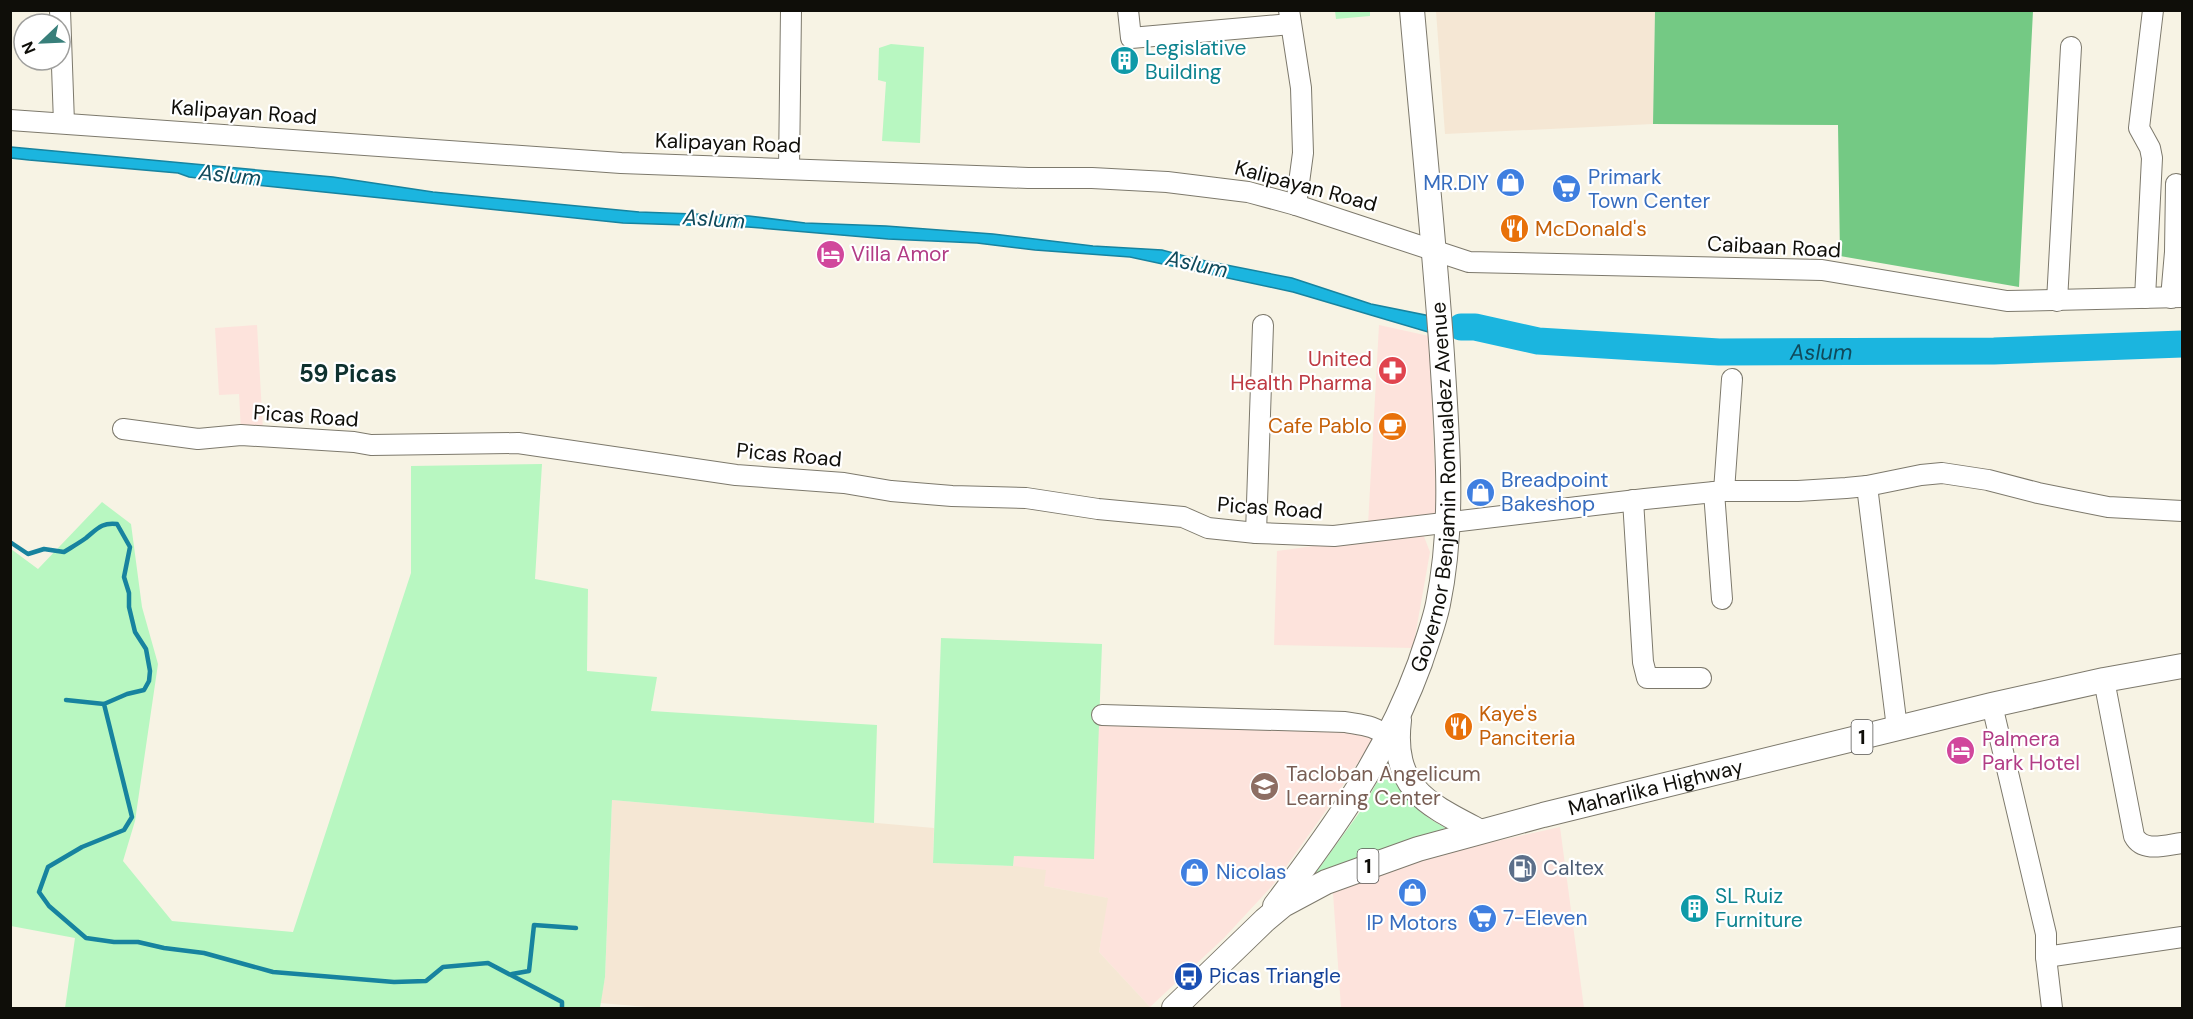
<svg xmlns="http://www.w3.org/2000/svg" width="2193" height="1019" font-family="'DM Sans',sans-serif">
<rect width="100%" height="100%" fill="#f7f3e4"/>
<g fill="#fde3dc">
<path d="M 257,325 L 263,430 L 241,431 L 239,394 L 219,395 L 215,328 Z"/>
<path d="M 1379,325 L 1429,336 L 1437,518 L 1368,525 Z"/>
<path d="M 1423,534 L 1430,552 L 1413,648 L 1274,645 L 1277,551 L 1357,540 Z"/>
<path d="M 1099,720 L 1377,734 L 1325,812 L 1273,885 L 1224,938 L 1150,1007 L 1099,952 L 1107,898 L 1044,886 L 1013,866 L 1014,856 Z"/>
<path d="M 1560,827 L 1584,1008 L 1341,1008 L 1333,893 L 1434,855 Z"/>
</g>
<g fill="#f5e7d4">
<path d="M 1436,11 L 1655,11 L 1653,124 L 1445,134 Z"/>
<path d="M 612,800 L 934,828 L 933,863 L 1013,866 L 1046,870 L 1044,886 L 1108,898 L 1099,952 L 1150,1007 L 1148,1008 L 659,1008 L 600,1003 L 605,977 Z"/>
</g>
<g fill="#b8f7c1">
<path d="M 1335,11 L 1370,11 L 1370,16 L 1336,19 Z"/>
<path d="M 891,44 L 924,47 L 920,143 L 882,141 L 886,82 L 878,80 L 879,48 Z"/>
<path d="M 542,464 L 535,579 L 588,589 L 587,671 L 657,677 L 651,711 L 877,725 L 874,823 L 612,800 L 605,977 L 600,1008 L 65,1008 L 75,938 L 11,926 L 11,549 L 38,569 L 102,502 L 131,524 L 142,607 L 158,664 L 135,821 L 123,861 L 172,921 L 293,932 L 411,573 L 411,466 Z"/>
<path d="M 941,638 L 1102,644 L 1094,859 L 1014,856 L 1013,866 L 933,863 Z"/>
<path d="M 1389,761 C 1401,795 1413,811 1446,828 L 1312,878 L 1362,809 Z"/>
</g>
<path fill="#74c984" d="M 1655,11 L 2033,11 L 2019,287 L 1840,256 L 1838,125 L 1653,124 Z"/>
<path fill="#1bb5df" stroke="#17839f" stroke-width="1.5" d="M 11,147 L 333,177 L 433,192 L 639,212 L 749,216 L 805,223 L 886,226 L 993,234 L 1093,246 L 1162,250 L 1196,259 L 1292,278 L 1371,304 L 1430,316 L 1432,330 L 1428,332 L 1293,292 L 1130,257 L 1035,250 L 977,243 L 888,239 L 748,227 L 623,223 L 256,185 L 189,177 L 178,173 L 29,160 L 11,158 Z"/>
<g fill="none" stroke-linecap="round" stroke-linejoin="round">
<g stroke="#17839f" stroke-width="4.5">
<path d="M 10,542 L 28,554 L 44,549 L 64,552 C 72,547 79,543 86,538 C 97,529 102,522 117,524 L 130,547 L 124,577 L 129,593 L 129,607 L 135,632 L 146,649 L 150,671 L 149,681 L 144,690 L 127,694 L 104,704 L 132,817 L 124,830 L 82,847 L 48,867 L 39,892 L 49,906 L 86,938 L 114,942 L 138,942 L 164,948 L 204,953 L 273,972 L 394,982 L 426,981 L 443,967 L 488,963 L 562,1002 L 562,1008"/>
<path d="M 66,700 L 104,704"/>
<path d="M 512,974 L 529,971 L 534,925 L 576,928"/>
</g>
<path stroke="#1bb5df" stroke-width="27" id="s1" d="M 1461,327 L 1475,327 L 1538,341 L 1719,352 L 1994,351 L 2182,344"/>
<defs>
<g id="minor">
<path d="M 60,10 L 64,123"/>
<path d="M 1128,10 L 1131,38 L 1291,24"/>
<path d="M 1289,10 L 1301,88 L 1303,153 L 1296,205"/>
<path d="M 10,120 L 621,163 L 1028,178 L 1092,178 L 1167,182 L 1248,192 L 1296,205 L 1469,262 L 1822,270 L 2007,301 L 2182,297"/>
<path d="M 789,169 L 791,10"/>
<path d="M 2145,298 L 2152,158 L 2150,148 L 2139,128 L 2153,10"/>
<path d="M 2171,298 L 2175,252 L 2176,184"/>
<path d="M 2057,301 L 2071,47"/>
<path d="M 123,429 L 198,439 L 241,435 L 354,442 L 371,445 L 518,443 L 736,475 L 844,483 L 891,491 L 952,496 L 1026,498 L 1098,509 L 1183,517 L 1208,528 L 1256,533 L 1334,536 L 1645,499 L 1724,491 L 1798,491 L 1846,488 L 1867,486 L 1921,475 L 1942,473 L 1988,480 L 2038,493 L 2108,507 L 2182,511"/>
<path d="M 1867,486 L 1897,728"/>
<path d="M 1724,491 L 1732,379"/>
<path d="M 1714,492 L 1722,599"/>
<path d="M 1633,500 L 1643,662 L 1647,678 L 1701,678"/>
<path d="M 1256,533 L 1263,325"/>
<path d="M 2104,680 L 2134,836 C 2143,853 2166,845 2182,843"/>
<path d="M 1992,705 L 2046,934 L 2046,957 L 2052,1008"/>
<path d="M 1102,715 L 1345,722 C 1361,725 1376,725 1388,738"/>
<path d="M 2046,957 L 2182,937"/>
</g>
<g id="major">
<path d="M 1399,720 C 1391,788 1427,804 1479,831"/>
<path id="s2" d="M 1275,906 C 1334,828 1386,756 1420,663 C 1426,644 1434,624 1438,604 C 1455,521 1447,438 1442,355 C 1434,240 1422,125 1412,10"/>
<path id="s3" d="M 1174,1008 L 1265,920 L 1283,905 L 1326,882 L 1418,849 L 1543,815 L 1992,705 L 2104,680 L 2182,666"/>
</g>
</defs>
<use href="#minor" stroke="#7d796c" stroke-width="22"/>
<use href="#major" stroke="#7d796c" stroke-width="26"/>
<use href="#minor" stroke="#fff" stroke-width="20"/>
<use href="#major" stroke="#fff" stroke-width="24"/>
</g>
<defs>
<symbol id="building-disc" viewBox="-11 -11 22 22"><circle r="9.5" fill="#0f9aa8" stroke="#fff"/><path d="M-4-6H4V6H1V3H-1V6H-4ZM-2.5-4.3h1.7v1.8h-1.7ZM.8-4.3h1.7v1.8H.8ZM-2.5-1h1.7V.8h-1.7ZM.8-1h1.7V.8H.8Z" fill="#fff"/></symbol>
<symbol id="shop-disc" viewBox="-11 -11 22 22"><circle r="9.5" fill="#3f7fe0" stroke="#fff"/><path d="M-5-2.5h2.3a2.7 3.5 0 0 1 5.4 0H5L5.5 6h-11ZM-1.5-2.5h3a1.5 2.3 0 0 0-3 0Z" fill="#fff"/></symbol>
<symbol id="supermarket-disc" viewBox="-11 -11 22 22"><circle r="9.5" fill="#3f7fe0" stroke="#fff"/><path d="M-6-5.5h2.5l.6 2H6L4.5 2H-2.5L-4.4-4H-6ZM-1.5 3.2a1.3 1.3 0 1 0 .1 0ZM3 3.2a1.3 1.3 0 1 0 .1 0Z" fill="#fff"/></symbol>
<symbol id="restaurant-disc" viewBox="-11 -11 22 22"><circle r="9.5" fill="#e8710a" stroke="#fff"/><path d="M-5-6h1v4h1v-4h1v4h1v-4h1v5L-1.5 .5V6h-2V.5L-5-1ZM5-6V6H3V1.5H1.5Q1.5-4 5-6Z" fill="#fff"/></symbol>
<symbol id="hotel-disc" viewBox="-11 -11 22 22"><circle r="9.5" fill="#d1479c" stroke="#fff"/><path d="M-6-4.5h1.5V1H6V5H4.5V3h-9V5H-6ZM-4 0a1.8 1.8 0 1 1 3.6 0ZM.5 0V-2.5h3Q6-2.5 6 0Z" fill="#fff"/></symbol>
<symbol id="pharmacy-disc" viewBox="-11 -11 22 22"><circle r="9.5" fill="#e0444e" stroke="#fff"/><path d="M-2-6h4v4h4v4h-4v4h-4v-4h-4v-4h4Z" fill="#fff"/></symbol>
<symbol id="cafe-disc" viewBox="-11 -11 22 22"><circle r="9.5" fill="#e8710a" stroke="#fff"/><path d="M-5.5-4.5H6V0H3Q3 3.5 0 3.5H-2.5Q-5.5 3.5-5.5 0ZM3-3.2v2h1.7v-2ZM-6 4.5H4V6H-6Z" fill="#fff"/></symbol>
<symbol id="school-disc" viewBox="-11 -11 22 22"><circle r="9.5" fill="#8d6e63" stroke="#fff"/><path d="M0-5L7-2L0 1L-7-2ZM-4 1L0 2.5L4 1V4Q0 6-4 4Z" fill="#fff"/></symbol>
<symbol id="fuel-disc" viewBox="-11 -11 22 22"><circle r="9.5" fill="#5c6f8a" stroke="#fff"/><path d="M-5.5-6h7V0h2V4h1.3V-2.5L3-4.5l.8-.8L6-3V5H2.5V1h-1V6h-7ZM-4.2-4.7v3.2H.2V-4.7Z" fill="#fff"/></symbol>
<symbol id="bus-disc" viewBox="-11 -11 22 22"><circle r="9.5" fill="#1a4fb4" stroke="#fff"/><path d="M-5-6H5V4H4V6H2V4H-2V6H-4V4H-5ZM-3.5-4V0h7V-4ZM-3.5 1.2v1.5H-2V1.2ZM2 1.2v1.5H3.5V1.2Z" fill="#fff"/></symbol>
</defs>
<g fill-rule="evenodd">
<use href="#building-disc" x="1108" y="44" width="33" height="33"/>
<use href="#shop-disc" x="1494" y="166" width="33" height="33"/>
<use href="#supermarket-disc" x="1550" y="172" width="33" height="33"/>
<use href="#restaurant-disc" x="1498" y="212" width="33" height="33"/>
<use href="#hotel-disc" x="814" y="238" width="33" height="33"/>
<use href="#pharmacy-disc" x="1376" y="354" width="33" height="33"/>
<use href="#cafe-disc" x="1376" y="410" width="33" height="33"/>
<use href="#shop-disc" x="1464" y="476" width="33" height="33"/>
<use href="#restaurant-disc" x="1442" y="710" width="33" height="33"/>
<use href="#hotel-disc" x="1944" y="734" width="33" height="33"/>
<use href="#school-disc" x="1248" y="770" width="33" height="33"/>
<use href="#fuel-disc" x="1506" y="852" width="33" height="33"/>
<use href="#shop-disc" x="1178" y="856" width="33" height="33"/>
<use href="#shop-disc" x="1396" y="876" width="33" height="33"/>
<use href="#building-disc" x="1678" y="892" width="33" height="33"/>
<use href="#supermarket-disc" x="1466" y="902" width="33" height="33"/>
<use href="#bus-disc" x="1172" y="960" width="33" height="33"/>
</g>
<g text-anchor="middle" dominant-baseline="central" stroke-width="4.5" stroke-linejoin="round" paint-order="stroke">
<g fill="#fff" stroke="#575653" stroke-width="1.5">
<rect x="1851.5" y="720" width="21" height="34" rx="4.5"/>
<rect x="1357.5" y="849" width="21" height="34" rx="4.5"/>
</g>
<g font-size="20" font-weight="bold" fill="#0f0e09">
<text x="1862" y="737">1</text>
<text x="1368" y="866">1</text>
</g>
<g font-size="21" fill="#0d838f" stroke="#fff" text-anchor="start">
<text x="1145" y="48">Legislative<tspan x="1145" dy="24">Building</tspan></text>
<text x="1715" y="896">SL Ruiz<tspan x="1715" dy="24">Furniture</tspan></text>
</g>
<g font-size="21" fill="#0f0e09" stroke="#fff">
<text transform="translate(244 112) rotate(4)">Kalipayan Road</text>
<text transform="translate(728 143) rotate(2)">Kalipayan Road</text>
<text transform="translate(1306 186) rotate(15)">Kalipayan Road</text>
<text transform="translate(1774 247) rotate(3)">Caibaan Road</text>
<text transform="translate(306 416) rotate(4)">Picas Road</text>
<text transform="translate(789 455) rotate(5)">Picas Road</text>
<text stroke="none"><textPath href="#s2" startOffset="462">Governor Benjamin Romualdez Avenue</textPath></text>
<text transform="translate(1270 508) rotate(4)">Picas Road</text>
<text stroke="none"><textPath href="#s3" startOffset="542">Maharlika Highway</textPath></text>
</g>
<g font-size="21" fill="#366cbe" stroke="#fff" text-anchor="start">
<text x="1588" y="177">Primark<tspan x="1588" dy="24">Town Center</tspan></text>
<text x="1489" y="183" text-anchor="end">MR.DIY</text>
<text x="1501" y="480">Breadpoint<tspan x="1501" dy="24">Bakeshop</tspan></text>
<text x="1216" y="872">Nicolas</text>
<text x="1503" y="918">7-Eleven</text>
<text x="1412" y="923" text-anchor="middle">IP Motors</text>
</g>
<g font-size="21" fill="#c56008" stroke="#fff" text-anchor="start">
<text x="1535" y="229">McDonald's</text>
<text x="1372" y="426" text-anchor="end">Cafe Pablo</text>
<text x="1479" y="714">Kaye's<tspan x="1479" dy="24">Panciteria</tspan></text>
</g>
<g font-size="21" fill="#b23c85" stroke="#fff" text-anchor="start">
<text x="851" y="254">Villa Amor</text>
<text x="1982" y="739">Palmera<tspan x="1982" dy="24">Park Hotel</tspan></text>
</g>
<g font-size="21" fill="#be3a42" stroke="#fff" text-anchor="end">
<text x="1372" y="359">United<tspan x="1372" dy="24">Health Pharma</tspan></text>
</g>
<g font-size="21" fill="#785e54" stroke="#fff" text-anchor="start">
<text x="1286" y="774">Tacloban Angelicum<tspan x="1286" dy="24">Learning Center</tspan></text>
</g>
<g font-size="21" fill="#4e5e75" stroke="#fff" text-anchor="start">
<text x="1543" y="868">Caltex</text>
</g>
<g font-size="21" fill="#164399" stroke="#fff" text-anchor="start">
<text x="1209" y="976">Picas Triangle</text>
</g>
<g font-size="22" font-style="italic" fill="#104a5b" stroke="#fff">
<text transform="translate(230 175) rotate(6)">Aslum</text>
<text transform="translate(714 219) rotate(4)">Aslum</text>
<text transform="translate(1197 264) rotate(12)">Aslum</text>
<text stroke="none"><textPath href="#s1" startOffset="362">Aslum</textPath></text>
</g>
<g font-size="24" font-weight="bold" fill="#0e312f" stroke="#fff">
<text x="348" y="373">59 Picas</text>
</g>
</g>
<rect width="2193" height="1019" fill="none" stroke="#0f0e09" stroke-width="24"/>
<g transform="translate(42 42) rotate(247)"><circle r="28" fill="#ffffff" stroke="#9f9f9d" stroke-width="1.5"/>
<path d="M0-4.5L10 22L0 15L-10 22Z" fill="#387f7a"/>
<text y="-9" font-size="16" font-weight="bold" text-anchor="middle" fill="#0f0e09">N</text>
</g>
</svg>
